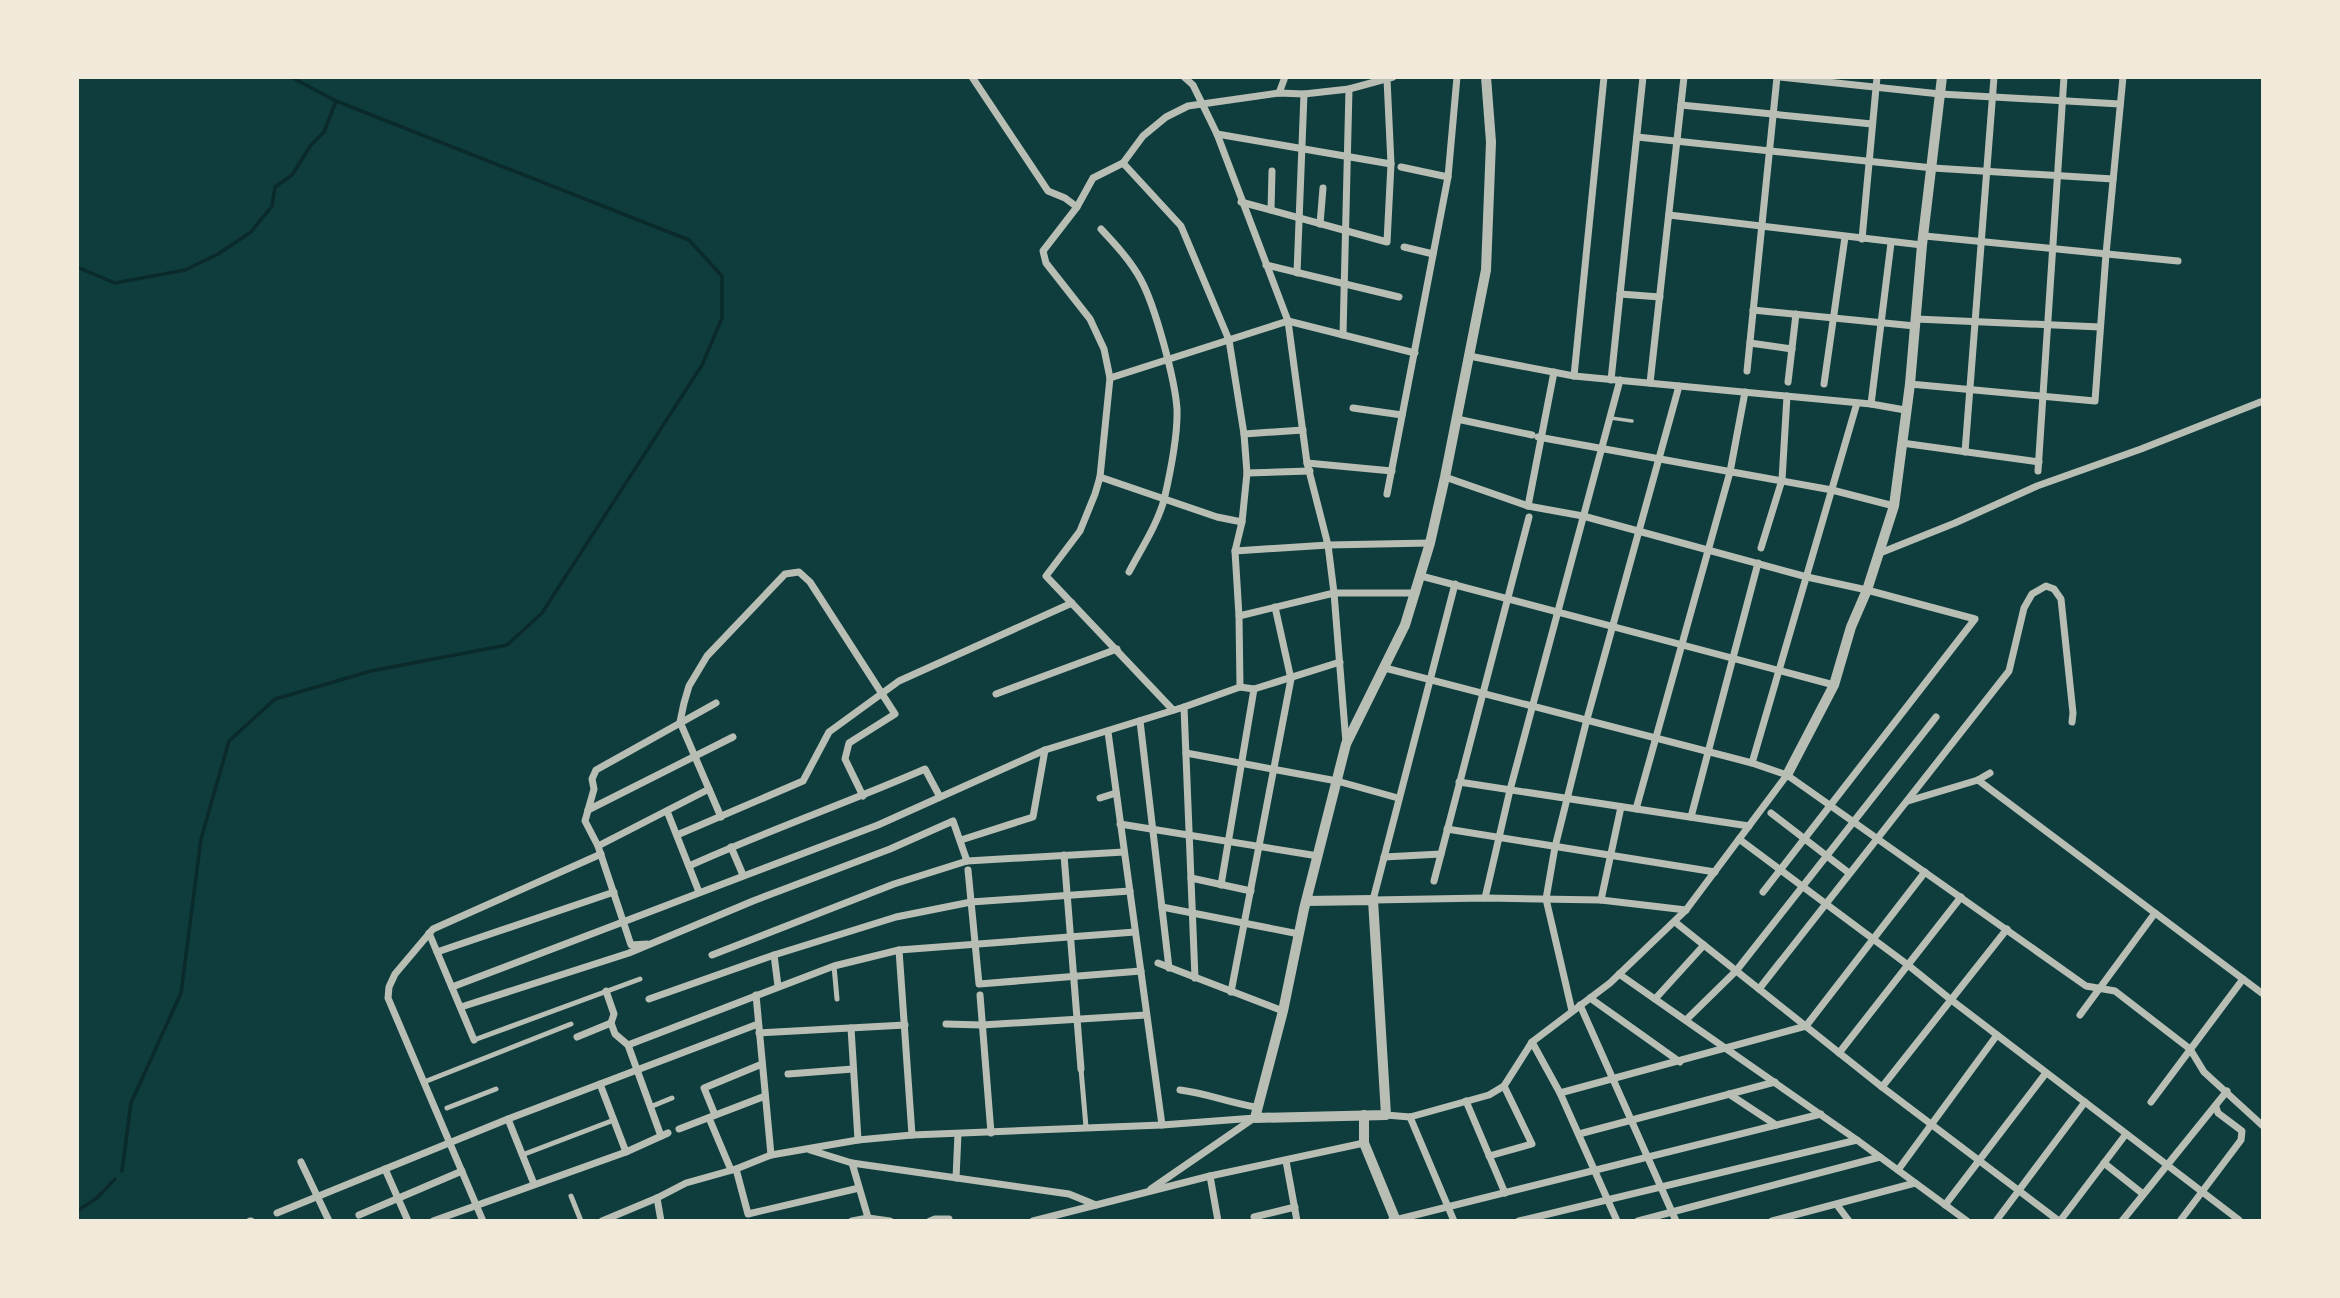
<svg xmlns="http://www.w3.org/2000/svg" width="2340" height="1298" font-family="Cabin,sans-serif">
<rect width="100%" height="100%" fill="#0f3d3e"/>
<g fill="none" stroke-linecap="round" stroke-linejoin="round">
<g stroke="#0a2a2b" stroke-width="3.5">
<path d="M 77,267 L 115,283 L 185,270 L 218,254 L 251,232 L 272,206 L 275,187 L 292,175 L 311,145 L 324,132 L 336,101"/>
<path d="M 122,1171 L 131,1103 L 181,993 L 201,839 L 229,741 L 275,699 L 371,671 L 507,645 L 542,613 L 702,365 L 722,318 L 722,276 L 689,240 L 336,101 L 291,77"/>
<path d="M 77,1211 L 97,1198 L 115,1179"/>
</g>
<path stroke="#b8beb3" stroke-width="3.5" d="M 1611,418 L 1632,421"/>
<g stroke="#b8beb3" stroke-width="5">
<path d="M 834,966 L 837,999"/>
<path d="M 474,1040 L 640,979"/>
<path d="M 1081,1069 L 1086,1127"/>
<path d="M 424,1082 L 571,1024"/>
<path d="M 650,1107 L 672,1098"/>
<path d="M 447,1108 L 496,1089"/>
<path d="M 522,1155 L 614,1120"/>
<path d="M 571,1196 L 581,1221"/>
</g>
<g stroke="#b8beb3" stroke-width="7">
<path d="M 972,77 L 1048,191 L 1065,198 L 1077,207"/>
<path d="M 1184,77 L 1193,85 L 1217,134 L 1288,321 L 1307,463 L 1328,545 L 1334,593 L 1346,743"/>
<path d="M 1780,77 L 1940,94 L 2120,104"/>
<path d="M 1279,93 L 1285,77"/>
<path d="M 1681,105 L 1872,124"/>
<path d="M 1217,134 L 1391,164"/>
<path d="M 1637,137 L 1933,168 L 2113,179"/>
<path d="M 1123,163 L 1181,226 L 1229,340 L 1244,434 L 1247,473 L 1242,522 L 1235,551 L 1239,616 L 1240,687"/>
<path d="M 1401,167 L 1448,177"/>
<path d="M 1241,202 L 1387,242 L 1391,164 L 1387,79"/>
<path d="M 1271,210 L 1272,171"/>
<path d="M 1669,215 L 1922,245"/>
<path d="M 1320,224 L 1323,188"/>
<path d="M 1101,229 C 1115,244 1131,261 1141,280 C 1155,306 1175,379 1177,409 C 1178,435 1170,474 1164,500 C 1157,525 1141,549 1129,572"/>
<path d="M 1925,236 L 2178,261"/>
<path d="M 1862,239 L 1877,77"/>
<path d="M 1404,247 L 1433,254"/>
<path d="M 1266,265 L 1399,297"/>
<path d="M 1297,273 L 1304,94"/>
<path d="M 1620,294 L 1660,297"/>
<path d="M 1753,310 L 1915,326"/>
<path d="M 1916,319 L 2100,327"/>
<path d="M 1343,335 L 1349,89"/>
<path d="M 1750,343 L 1792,349"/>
<path d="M 1469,356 L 1574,376 L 1871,404 L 1905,410"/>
<path d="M 1747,371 L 1777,77"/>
<path d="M 1574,376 L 1604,77"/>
<path d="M 1110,378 L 1288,321 L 1415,353"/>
<path d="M 1611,380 L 1643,77"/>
<path d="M 1788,382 L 1796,314"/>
<path d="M 1650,383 L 1684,77"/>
<path d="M 1824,384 L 1845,237"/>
<path d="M 1910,384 L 2095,401 L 2106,254 L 2123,77"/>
<path d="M 1871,404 L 1891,243"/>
<path d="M 1353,408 L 1402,415"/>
<path d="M 1457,419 L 1532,435"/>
<path d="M 1244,434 L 1303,430"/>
<path d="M 1538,437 L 1832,490 L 1894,506"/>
<path d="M 1902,443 L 2039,462"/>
<path d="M 1965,452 L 1994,77"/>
<path d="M 1307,463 L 1392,471"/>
<path d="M 2038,471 L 2064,77"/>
<path d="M 1247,473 L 1310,471"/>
<path d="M 1100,477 L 1217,517 L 1242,522"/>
<path d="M 1445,477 L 1528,506 L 1583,516 L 1807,577 L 1867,590 L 1975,619 L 1763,892"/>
<path d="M 1387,494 L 1448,177 L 1457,77"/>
<path d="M 1528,506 L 1554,372"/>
<path d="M 1761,548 L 1782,480 L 1787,396"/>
<path d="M 1235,551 L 1328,545 L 1430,543"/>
<path d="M 1880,553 L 1955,523 L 2037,486 L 2141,449 L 2263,401"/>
<path d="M 1421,576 L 1834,685"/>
<path d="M 1455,584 L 1373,900 L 1485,898 L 1601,900 L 1686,910"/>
<path d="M 1239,616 L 1334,593 L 1416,593"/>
<path d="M 1385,668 L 1752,763 L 1787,775 L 2086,986 L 2115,991 L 2190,1049 L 2204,1072 L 2263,1126"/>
<path d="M 996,694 L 1117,649"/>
<path d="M 1184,707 L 1195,978"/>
<path d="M 1173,710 L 1046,576 L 1080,531 L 1095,494 L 1100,477 L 1110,378 L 1104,349 L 1090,319 L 1046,263 L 1043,251 L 1077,207 L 1093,178 L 1123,163 L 1143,136 L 1166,117 L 1188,106 L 1279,93 L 1304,94 L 1349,89 L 1393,77"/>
<path d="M 1140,721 L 1169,968"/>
<path d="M 1108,732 L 1162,1125"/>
<path d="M 1186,753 L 1337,781 L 1398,798"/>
<path d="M 1752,763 L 1857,403"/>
<path d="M 1978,780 L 2263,994"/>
<path d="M 1459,782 L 1749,826"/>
<path d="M 1100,798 L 1116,793"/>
<path d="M 1908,801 L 1978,780 L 1990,773"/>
<path d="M 1636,809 L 1730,472 L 1745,392"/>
<path d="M 588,810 L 733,737"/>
<path d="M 667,811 L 699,892"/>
<path d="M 1771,813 L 1849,873"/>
<path d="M 721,817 L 680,722 L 684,703 L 689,686 L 707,656 L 785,574 L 799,572 L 810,582 L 895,714 L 849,743 L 845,759 L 863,796"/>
<path d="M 1691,817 L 1758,563"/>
<path d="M 1120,824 L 1318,856"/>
<path d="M 1447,829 L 1715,872"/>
<path d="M 677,835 L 803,781 L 829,732 L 899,681 L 1072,603"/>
<path d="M 1739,839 L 1908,965 L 1950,999 L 2239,1220"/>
<path d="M 961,840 L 1033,817 L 1045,750"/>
<path d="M 598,846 L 709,789"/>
<path d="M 731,847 L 743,875"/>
<path d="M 1064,855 L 1081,1069"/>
<path d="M 1384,857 L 1441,854"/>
<path d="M 689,866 C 766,831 847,803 925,769 L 940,797"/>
<path d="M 968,870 L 979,984 L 1141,971"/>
<path d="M 1191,878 L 1251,891"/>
<path d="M 1434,881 L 1529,517"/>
<path d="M 1221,885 L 1254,689"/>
<path d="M 1485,898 L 1510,790 L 1620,380"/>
<path d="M 1601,900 L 1621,807"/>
<path d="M 1162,907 L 1299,934"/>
<path d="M 1675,922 L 1882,1087 L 2059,1221"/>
<path d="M 429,933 L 474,1040"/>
<path d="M 647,944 L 631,945 L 598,846 L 585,821 L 594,789 L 592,779 L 596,770 L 716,703"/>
<path d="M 899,950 L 912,1135"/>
<path d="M 437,952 L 614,892"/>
<path d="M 712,955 L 894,884 L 967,861 L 1124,852"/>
<path d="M 774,955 L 778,986"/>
<path d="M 1158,963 L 1283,1011"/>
<path d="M 1619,974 L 1857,1140 L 1967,1221"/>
<path d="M 452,987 L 878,825 L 1045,750 L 1184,707 L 1240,687 L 1254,689 L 1340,662"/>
<path d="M 1759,989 L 2009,671 L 2024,608 L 2032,594 L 2046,586 L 2054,589 L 2061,599 L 2073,713 L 2072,722"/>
<path d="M 606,991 L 614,1014 L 611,1023 L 615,1034 L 628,1045 L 661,1136"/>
<path d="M 1231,992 L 1291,679 L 1275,607"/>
<path d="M 756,995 L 771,1155"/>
<path d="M 980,995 L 991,1133"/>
<path d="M 1590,998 L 1680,1062"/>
<path d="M 649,999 L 774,955 L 896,917 L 971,902 L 1130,891"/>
<path d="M 1655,999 L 1704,945"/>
<path d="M 1580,1005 L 1676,1221"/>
<path d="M 461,1007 L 629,953 L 753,901 L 890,849 L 953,821 L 967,861"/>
<path d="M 1572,1011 L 1546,899 L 1555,847 L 1587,719 L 1679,386"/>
<path d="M 2080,1015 L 2155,913"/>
<path d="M 1686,1020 L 1736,971 L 1936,717"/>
<path d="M 946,1024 L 982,1025 L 1146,1015"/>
<path d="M 851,1028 L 858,1140"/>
<path d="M 759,1033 L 905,1025"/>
<path d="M 577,1037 L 611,1023"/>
<path d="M 1532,1042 L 1560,1093 L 1617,1221"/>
<path d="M 628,1045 L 834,966 L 899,950 L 1135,932"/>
<path d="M 1839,1053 L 1961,897"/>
<path d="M 788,1074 L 853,1069"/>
<path d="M 600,1084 L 626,1152"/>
<path d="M 1882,1087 L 2007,929"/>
<path d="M 1180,1090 C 1206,1093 1230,1103 1256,1107"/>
<path d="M 1560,1093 L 1806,1026 L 1925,872"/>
<path d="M 1729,1094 L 1776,1125"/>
<path d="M 1466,1101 L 1505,1193"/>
<path d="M 2151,1102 L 2243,979"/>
<path d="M 715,1115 L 704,1088 L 762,1064"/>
<path d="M 1386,1115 L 1410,1117 L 1489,1095 L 1504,1086 L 1532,1042 L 1610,983 L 1686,910 L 1787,775"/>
<path d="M 1410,1117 L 1454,1221"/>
<path d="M 709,1118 L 731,1170"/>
<path d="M 508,1119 L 534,1184"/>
<path d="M 679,1129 L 765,1096"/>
<path d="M 1579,1134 L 1775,1082"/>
<path d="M 810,1150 L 852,1163 L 1069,1194 L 1096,1205"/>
<path d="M 1489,1156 L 1532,1144 L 1504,1086"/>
<path d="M 1286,1161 L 1297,1221"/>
<path d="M 301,1162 L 329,1221"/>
<path d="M 852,1163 L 869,1221"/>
<path d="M 2104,1163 L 2143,1194"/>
<path d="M 385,1169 L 408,1221"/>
<path d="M 736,1169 L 748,1214 L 859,1188"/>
<path d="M 1898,1170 L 1997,1035"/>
<path d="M 1210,1176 L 1218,1221"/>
<path d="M 956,1178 L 958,1134"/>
<path d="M 1151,1189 L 1254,1118"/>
<path d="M 657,1198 L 661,1221"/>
<path d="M 1837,1205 L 1849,1221"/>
<path d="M 1945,1205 L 2046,1073"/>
<path d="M 277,1213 L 508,1119 L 758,1024"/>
<path d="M 359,1215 L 462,1171"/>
<path d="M 1254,1217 L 1295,1207"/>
<path d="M 250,1221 L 251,1221"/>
<path d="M 433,1221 L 626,1152 L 668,1133"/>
<path d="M 483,1221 L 388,998 L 389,987 L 395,974 L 433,929 L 601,854"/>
<path d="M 602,1221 L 657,1198 L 686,1183 L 736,1169 L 771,1155 L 858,1140 L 912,1135 L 1162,1125 L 1255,1118"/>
<path d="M 852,1221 L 868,1218 L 890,1221"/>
<path d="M 930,1221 L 935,1219 L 949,1219 L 949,1221"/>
<path d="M 1033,1221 L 1210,1176 L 1364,1143"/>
<path d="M 1391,1221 L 1821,1114"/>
<path d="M 1519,1221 L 1857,1140"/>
<path d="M 1638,1221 L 1880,1157"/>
<path d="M 1772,1221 L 1915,1183"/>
<path d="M 1996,1221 L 2085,1102"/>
<path d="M 2060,1221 L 2126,1134"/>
<path d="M 2122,1221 L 2227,1091"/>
<path d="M 2180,1221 L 2241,1140 L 2242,1131 L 2218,1113 L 2216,1107"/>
</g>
<g stroke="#b8beb3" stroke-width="10">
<path d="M 1787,775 L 1834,685 L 1851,627 L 1867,590 L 1894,506 L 1910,384 L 1922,245 L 1942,77"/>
<path d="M 1306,901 L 1373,900 L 1386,1115 L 1255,1118 L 1283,1011 L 1304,909 L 1346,744 L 1405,625 L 1430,543 L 1445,477 L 1486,270 L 1491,142 L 1486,77"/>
<path d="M 1364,1115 L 1364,1143 L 1396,1221"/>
</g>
</g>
<rect width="2340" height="1298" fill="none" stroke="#f1e9da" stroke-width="158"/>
</svg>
